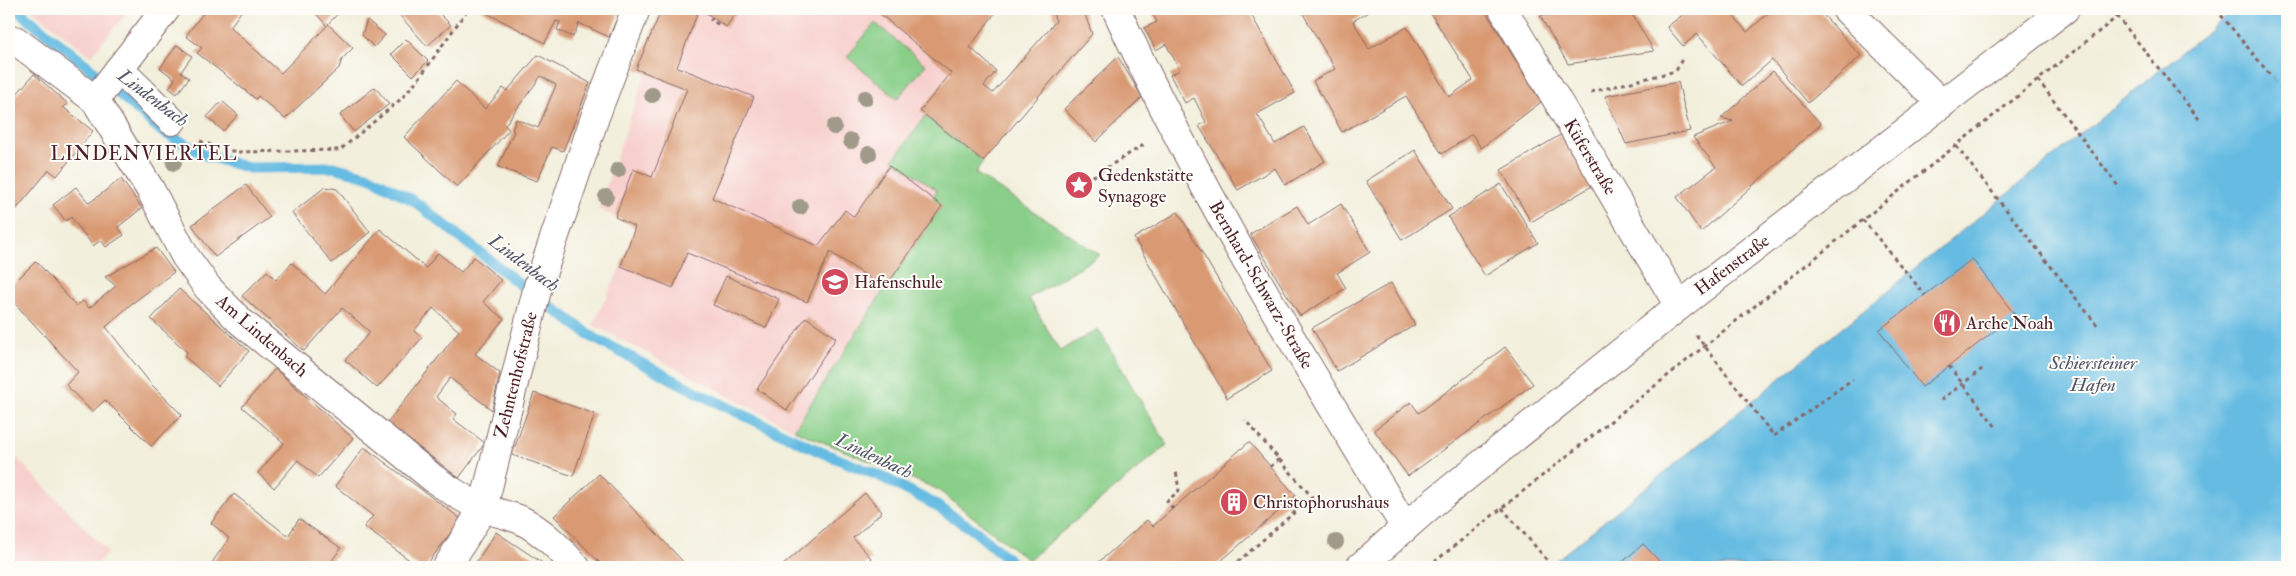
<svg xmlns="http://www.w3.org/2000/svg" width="2296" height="576" font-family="'IM FELL Double Pica',serif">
<rect width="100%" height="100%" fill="#fdfcf7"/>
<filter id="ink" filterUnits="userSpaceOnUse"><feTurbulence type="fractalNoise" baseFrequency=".02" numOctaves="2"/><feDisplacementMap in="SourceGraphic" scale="10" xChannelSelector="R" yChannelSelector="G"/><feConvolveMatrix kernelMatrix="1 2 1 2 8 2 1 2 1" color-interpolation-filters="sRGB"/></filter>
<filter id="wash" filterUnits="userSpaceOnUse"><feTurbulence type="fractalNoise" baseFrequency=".0096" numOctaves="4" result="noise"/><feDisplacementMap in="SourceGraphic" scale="20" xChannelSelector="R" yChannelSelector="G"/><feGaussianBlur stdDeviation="1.12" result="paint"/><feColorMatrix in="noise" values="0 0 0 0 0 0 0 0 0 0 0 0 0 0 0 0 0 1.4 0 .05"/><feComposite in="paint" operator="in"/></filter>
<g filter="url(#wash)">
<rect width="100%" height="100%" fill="#f2efdc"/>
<g fill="#f7d0ce">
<path d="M 31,9 L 130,9 L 91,56 Z"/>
<path d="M 662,9 L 990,9 L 995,13 L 920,112 L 983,161 L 975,173 L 1100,255 L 1029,298 L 1060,351 L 1098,329 L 1167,445 L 1028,560 L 937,489 L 794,430 L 593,325 L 621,266 L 635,227 L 598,209 L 646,73 L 636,69 Z"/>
<path d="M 9,450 L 108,552 L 94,567 L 9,567 Z"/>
</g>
<g fill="#89cf89" stroke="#6a775a">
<path d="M 875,23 L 926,65 L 897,99 L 847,57 Z"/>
<path d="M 925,116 L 983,161 L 975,173 L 1100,255 L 1029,298 L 1060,351 L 1098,329 L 1167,445 L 1028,560 L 937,489 L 794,430 L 885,288 L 942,206 L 933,198 L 937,190 L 893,160 Z"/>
</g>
<path fill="#65bbe2" stroke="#586d86" d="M 2235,9 L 2287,9 L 2287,567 L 1548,567 Z"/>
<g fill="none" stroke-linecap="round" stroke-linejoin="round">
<path stroke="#65bbe2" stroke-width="11" d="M 16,9 L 85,64 L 163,132 L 205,155 L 249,168 L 334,167 L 370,177 L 414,201 L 521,285 L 594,338 L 706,397 L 821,452 L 882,477 L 932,503 L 974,530 L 1017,567"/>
<path stroke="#53566b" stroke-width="1" stroke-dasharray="6 5" stroke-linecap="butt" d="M 2272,77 L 2287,97"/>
</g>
<g id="blocks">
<g fill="#d99a73">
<path d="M 206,9 L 243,9 L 230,27 L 281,73 L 327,26 L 313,10 L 315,9 L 342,9 L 328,24 L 353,48 L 342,59 L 339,68 L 285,119 L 258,96 L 256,99 L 197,53 L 202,48 L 186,36 Z"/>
<path d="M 394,9 L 435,9 L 451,25 L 427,46 Z"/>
<path d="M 479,9 L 621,9 L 609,37 L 579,23 L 573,37 L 557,30 L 560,22 L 556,21 L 545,43 Z"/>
<path d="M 662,9 L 699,9 L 677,67 L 754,97 L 712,198 L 818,246 L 845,210 L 854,217 L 889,166 L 942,206 L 885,288 L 830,252 L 807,302 L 687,253 L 673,288 L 621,266 L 635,227 L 615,217 L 633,169 L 652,177 L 687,89 L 636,69 Z"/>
<path d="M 701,9 L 739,9 L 726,27 Z"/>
<path d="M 874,9 L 990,9 L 995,13 L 970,47 L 996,71 L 984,86 L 993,93 L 1056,21 L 1051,9 L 1083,9 L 1092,34 L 983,161 L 920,111 L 951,73 Z"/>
<path d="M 1150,9 L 1248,9 L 1295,93 L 1257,114 L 1275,144 L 1304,127 L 1325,161 L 1285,185 L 1275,168 L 1238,190 L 1199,126 L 1206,122 L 1194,98 L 1185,103 L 1170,75 L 1180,70 L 1166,44 L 1156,50 L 1144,28 L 1157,22 Z"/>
<path d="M 1308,9 L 1373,9 L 1353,21 L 1369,49 L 1407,27 L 1449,97 L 1473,80 L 1431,14 L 1438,9 L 1484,9 L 1541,102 L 1481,148 L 1472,134 L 1442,154 L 1406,96 L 1342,132 L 1313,81 L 1335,69 L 1302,12 Z"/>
<path d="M 1594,9 L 1629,9 L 1654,51 L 1568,64 L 1540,16 Z"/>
<path d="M 1690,9 L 1728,9 L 1747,32 L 1773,9 L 1818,9 L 1861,56 L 1808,103 L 1772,60 L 1742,86 L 1697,34 L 1683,46 L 1667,27 Z"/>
<path d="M 367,20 L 385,35 L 374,47 L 362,35 Z"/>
<path d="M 406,39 L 428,61 L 413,76 L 391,54 Z"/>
<path d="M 177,45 L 192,56 L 181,72 L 189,78 L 177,94 L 169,88 L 175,79 L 160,68 Z"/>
<path d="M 538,55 L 590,83 L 563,151 L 552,147 L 537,181 L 498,167 L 514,131 L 512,130 L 516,119 L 538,128 L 556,85 L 541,76 L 505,125 L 509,130 L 457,187 L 404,137 L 456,81 L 485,109 L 503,88 L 507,91 Z"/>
<path d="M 1118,57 L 1142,97 L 1096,142 L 1064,109 Z"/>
<path d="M 1773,71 L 1821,124 L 1701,232 L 1677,197 L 1716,167 L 1693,137 L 1733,121 L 1721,118 Z"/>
<path d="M 34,74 L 68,104 L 63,107 L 93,131 L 57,176 L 49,170 L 9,218 L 9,146 L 13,141 L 9,138 L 9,103 Z"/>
<path d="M 1678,82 L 1690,131 L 1626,144 L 1605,96 Z"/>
<path d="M 375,87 L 389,104 L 354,132 L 340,115 Z"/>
<path d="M 222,101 L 238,115 L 223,131 L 207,117 Z"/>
<path d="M 1562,134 L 1592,186 L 1531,222 L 1501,170 Z"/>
<path d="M 1415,150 L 1452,209 L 1402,240 L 1366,181 Z"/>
<path d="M 121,179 L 142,208 L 118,227 L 124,235 L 106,247 L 101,240 L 93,246 L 71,217 L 66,221 L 53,205 L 76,187 L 89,203 Z"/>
<path d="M 1501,184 L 1538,243 L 1485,276 L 1448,217 Z"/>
<path d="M 246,185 L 270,217 L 215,257 L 192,225 Z"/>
<path d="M 325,187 L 337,189 L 370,232 L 332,263 L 292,213 Z"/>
<path d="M 1341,204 L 1370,252 L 1337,273 L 1346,288 L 1300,316 L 1250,234 L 1297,206 L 1308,225 Z"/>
<path d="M 1178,212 L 1272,371 L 1227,398 L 1134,238 Z"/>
<path d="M 380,229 L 426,268 L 438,253 L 461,272 L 474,257 L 501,280 L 483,302 L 504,319 L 475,354 L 500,373 L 492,410 L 450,378 L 436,397 L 457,414 L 453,419 L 485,443 L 459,478 L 387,423 L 459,331 L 433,308 L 414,331 L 422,338 L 377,388 L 345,360 L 370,332 L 342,308 L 304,351 L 242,296 L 267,271 L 276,280 L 292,263 L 325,294 Z"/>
<path d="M 156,248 L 174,272 L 130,305 L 106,327 L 151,384 L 182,415 L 151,446 L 105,400 L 92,412 L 66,385 L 78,372 L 9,297 L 9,288 L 36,261 L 76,306 L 83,301 L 89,308 L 116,286 L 105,277 Z"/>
<path d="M 1972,259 L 2015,315 L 1922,387 L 1879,330 Z"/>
<path d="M 726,276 L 779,299 L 766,328 L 713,305 Z"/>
<path d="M 1391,283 L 1415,325 L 1337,371 L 1312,328 Z"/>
<path d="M 179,289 L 249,351 L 218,386 L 184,356 L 187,352 L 151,319 Z"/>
<path d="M 806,317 L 836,338 L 787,410 L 757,389 Z"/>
<path d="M 1505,347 L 1533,384 L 1408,476 L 1374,430 L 1411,402 L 1419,413 Z"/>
<path d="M 275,369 L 353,438 L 318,478 L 298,460 L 274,488 L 258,473 L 284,443 L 242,407 Z"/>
<path d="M 534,393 L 595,414 L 573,476 L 512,455 Z"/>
<path d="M 1249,442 L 1296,496 L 1214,567 L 1093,567 L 1147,520 L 1153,526 Z"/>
<path d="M 364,447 L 461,519 L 425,567 L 419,567 L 364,527 L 373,516 L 335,486 Z"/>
<path d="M 599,474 L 643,519 L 688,567 L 604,567 L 554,516 Z"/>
<path d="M 865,493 L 882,512 L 853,538 L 872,559 L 863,567 L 781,567 Z"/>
<path d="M 234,494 L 288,536 L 299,519 L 341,548 L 327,567 L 209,567 L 229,538 L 211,523 Z"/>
<path d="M 496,532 L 544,564 L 542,567 L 473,567 Z"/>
<path d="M 1643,544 L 1665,567 L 1617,567 Z"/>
</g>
</g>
</g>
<g filter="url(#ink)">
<use href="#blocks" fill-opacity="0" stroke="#856869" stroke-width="1"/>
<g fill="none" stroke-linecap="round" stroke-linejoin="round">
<defs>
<g id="minor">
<path d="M 1116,9 C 1198,189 1302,358 1405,527"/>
<path d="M 1503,9 L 1679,306"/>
<path d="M 1846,9 L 1942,104"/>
<path d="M 15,40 L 95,100 L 150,189 L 185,256 L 208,288 L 240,321 L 434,479 C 450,490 466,501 484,508 C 496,513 509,515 521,520 C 543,531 560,549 576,567"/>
<path d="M 119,69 L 172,121"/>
<path d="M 95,100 L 166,9"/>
<path d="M 447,567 L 483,508 L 538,286 L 595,117 L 636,9"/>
<path d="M 1360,567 L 1433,503 L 1679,306 L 2065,9"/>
</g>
</defs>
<use href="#minor" stroke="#856869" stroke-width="30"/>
<g stroke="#856869" stroke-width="3" stroke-dasharray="4 4" stroke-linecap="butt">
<path d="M 2216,9 L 2272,77"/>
<path d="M 2117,16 L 2199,119"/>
<path d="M 713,17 L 711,20 L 721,26"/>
<path d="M 2038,80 L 2118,186"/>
<path d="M 1591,92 L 1676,71 L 1682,59"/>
<path d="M 200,141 L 225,150 L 240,152 L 340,150 L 401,99 L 420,77 L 468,9"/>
<path d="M 1956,146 L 2097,325"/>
<path d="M 1079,185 L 1145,144"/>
<path d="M 1863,220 L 1925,295"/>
<path d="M 1696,335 L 1774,436 L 1853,379"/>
<path d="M 1949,366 L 1996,427"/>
<path d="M 1941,400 L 1982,369"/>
<path d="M 1270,467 L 1279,459"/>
<path d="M 1502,508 L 1553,567"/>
<path d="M 1173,509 L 1167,501 L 1179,491 L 1176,470"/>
<path d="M 1232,567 L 1312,497 L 1245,420"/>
<path d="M 1428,567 L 2127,9"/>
</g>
<use href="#minor" stroke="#fff" stroke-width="28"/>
</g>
<g fill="#a09a8a">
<circle cx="652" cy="95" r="8"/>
<circle cx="865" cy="98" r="8"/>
<circle cx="834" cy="127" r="8"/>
<circle cx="851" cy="141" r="8"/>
<circle cx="869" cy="154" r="8"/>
<circle cx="174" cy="163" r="8"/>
<circle cx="618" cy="170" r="8"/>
<circle cx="606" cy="197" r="8"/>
<circle cx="800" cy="207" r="8"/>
<circle cx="1336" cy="542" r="8"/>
</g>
</g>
<defs>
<symbol id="sight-disc" viewBox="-11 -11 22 22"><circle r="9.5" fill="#d1495b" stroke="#fdfcf7"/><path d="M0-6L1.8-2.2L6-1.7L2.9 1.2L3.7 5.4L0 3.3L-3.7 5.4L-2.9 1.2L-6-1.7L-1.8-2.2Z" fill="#fff"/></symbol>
<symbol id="school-disc" viewBox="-11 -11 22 22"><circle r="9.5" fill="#d1495b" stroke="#fdfcf7"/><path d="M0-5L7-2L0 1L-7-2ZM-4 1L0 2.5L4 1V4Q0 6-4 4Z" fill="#fff"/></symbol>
<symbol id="restaurant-disc" viewBox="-11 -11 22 22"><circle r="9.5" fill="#d1495b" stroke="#fdfcf7"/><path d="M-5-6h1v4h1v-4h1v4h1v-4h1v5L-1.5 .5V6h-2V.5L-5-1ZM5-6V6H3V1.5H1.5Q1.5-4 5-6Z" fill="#fff"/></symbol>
<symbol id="building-disc" viewBox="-11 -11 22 22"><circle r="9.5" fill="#d1495b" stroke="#fdfcf7"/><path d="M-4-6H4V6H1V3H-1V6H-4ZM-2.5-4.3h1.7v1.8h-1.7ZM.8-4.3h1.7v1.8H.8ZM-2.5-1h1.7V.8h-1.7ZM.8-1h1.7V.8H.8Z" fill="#fff"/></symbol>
</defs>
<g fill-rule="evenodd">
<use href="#sight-disc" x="1063" y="169" width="32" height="32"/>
<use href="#school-disc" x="819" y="266" width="32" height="32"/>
<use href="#restaurant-disc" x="1931" y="307" width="32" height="32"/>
<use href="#building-disc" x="1218" y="486" width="32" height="32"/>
</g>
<g text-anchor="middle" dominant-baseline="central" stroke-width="4" stroke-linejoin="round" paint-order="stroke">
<g font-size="18" fill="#4a1f2b" stroke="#fdfcf7">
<text transform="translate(1590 157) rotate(59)">Küferstraße</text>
<text transform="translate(1732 265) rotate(-37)">Hafenstraße</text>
<text transform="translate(1261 285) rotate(60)">Bernhard-Schwarz-Straße</text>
<text transform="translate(262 336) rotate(41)">Am Lindenbach</text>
<text transform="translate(516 375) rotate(-76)">Zehntenhofstraße</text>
</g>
<g font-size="18" fill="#4a1f2b" stroke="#fdfcf7" text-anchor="start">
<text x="1098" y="175">Gedenkstätte<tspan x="1098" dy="21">Synagoge</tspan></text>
<text x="854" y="282">Hafenschule</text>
<text x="1966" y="323">Arche Noah</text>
<text x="1253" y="502">Christophorushaus</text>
</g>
<g font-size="19" font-style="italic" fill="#53566b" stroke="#fdfcf7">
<text transform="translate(153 98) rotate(37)">Lindenbach</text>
<text transform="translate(524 263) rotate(37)">Lindenbach</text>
<text x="2093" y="363">Schiersteiner<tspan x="2093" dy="22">Hafen</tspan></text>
<text transform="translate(874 456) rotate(25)">Lindenbach</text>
</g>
<g font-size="19" letter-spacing="1" fill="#4a1f2b" stroke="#fdfcf7">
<text x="144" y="154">LINDENVIERTEL</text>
</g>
</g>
<rect width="2296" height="576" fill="none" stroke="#fdfcf7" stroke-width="30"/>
</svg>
